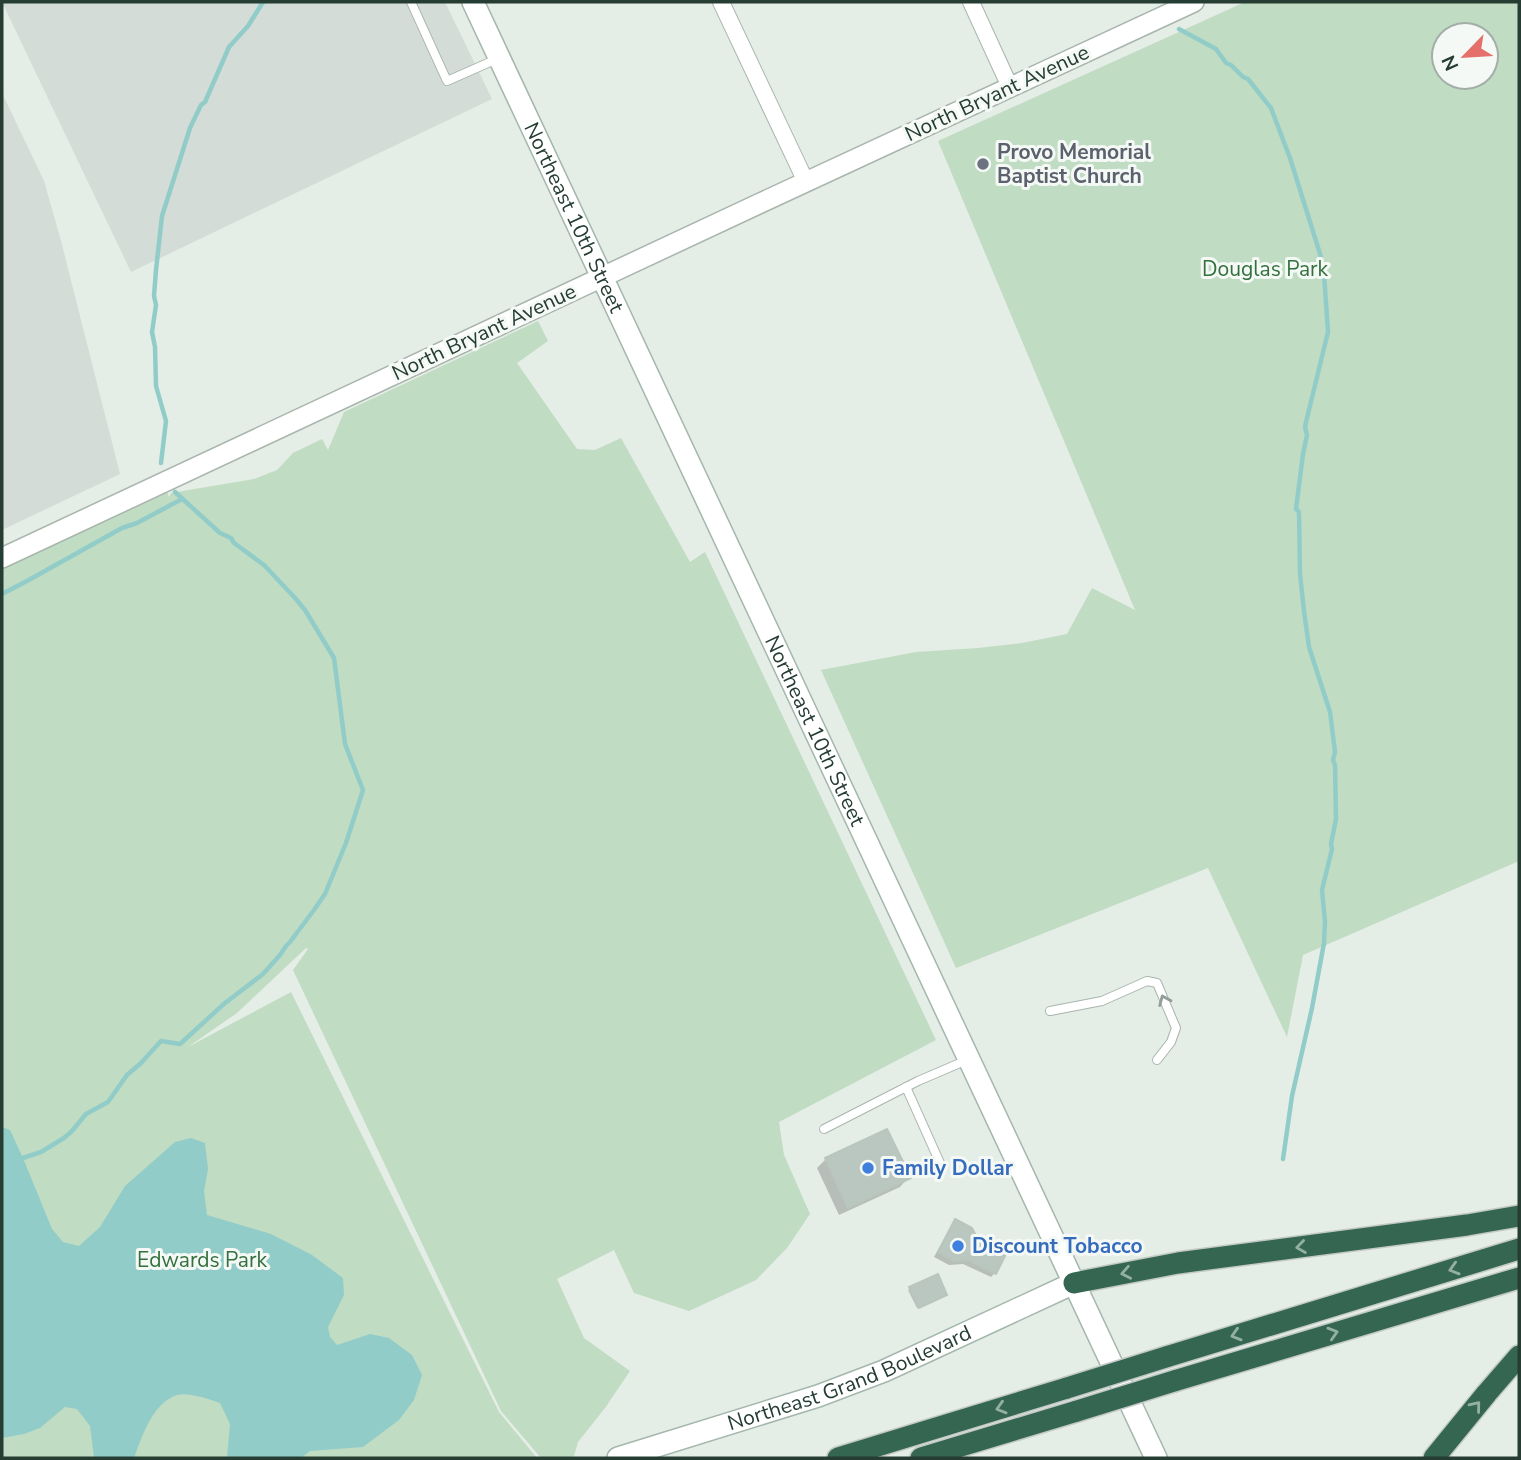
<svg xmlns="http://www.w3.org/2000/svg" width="1521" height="1460" font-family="'Nunito Sans',sans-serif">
<rect width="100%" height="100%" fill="#e5ede7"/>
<g fill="#d3dcd6">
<path d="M 2,2 L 445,2 L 492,99 L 131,272 Z"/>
<path d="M 2,93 L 44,181 L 61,241 L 120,474 L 2,530 Z"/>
</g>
<g fill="#c0dcc2" fill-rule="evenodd">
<path d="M 1245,2 L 1519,2 L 1519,861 L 1303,955 L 1287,1037 L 1208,868 L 956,968 L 821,670 L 916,652 L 978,648 L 1022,643 L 1067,634 L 1092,588 L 1135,610 L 938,141 ZM 1486,35 L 1486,77 L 1444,77 L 1444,35 Z"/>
<path d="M 538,321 L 548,341 L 517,363 L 577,449 L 595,450 L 621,438 L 690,562 L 705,552 L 936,1040 L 779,1122 L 784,1155 L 810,1214 L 787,1248 L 756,1280 L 689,1311 L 634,1293 L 614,1250 L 557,1279 L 584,1338 L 630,1371 L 605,1408 L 578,1442 L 574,1456 L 566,1458 L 541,1458 L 501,1411 L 293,970 L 308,949 L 306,948 L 237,1013 L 188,1047 L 291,992 L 499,1412 L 537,1458 L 2,1458 L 2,567 L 166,489 L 169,497 L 171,493 L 254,479 L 277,470 L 293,453 L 322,439 L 328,450 L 344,412 Z"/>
</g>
<path fill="#92ccc9" d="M 2,1127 L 10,1130 L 23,1158 L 52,1229 L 63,1242 L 79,1246 L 100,1227 L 125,1186 L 175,1142 L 191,1138 L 205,1143 L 208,1169 L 204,1191 L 207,1215 L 271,1234 L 312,1255 L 343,1278 L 344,1295 L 328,1327 L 330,1337 L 337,1345 L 370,1334 L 389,1338 L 412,1355 L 422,1375 L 414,1400 L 399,1420 L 363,1447 L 310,1451 L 301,1458 L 227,1458 L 230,1424 L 220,1403 C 209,1399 188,1392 177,1395 C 152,1403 142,1437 134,1458 L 94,1458 L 90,1426 L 77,1409 L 65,1407 L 40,1428 L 24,1434 L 2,1438 Z"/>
<g fill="#0003">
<path d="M 826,1159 L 908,1178 L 900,1187 L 839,1215 L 817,1168 Z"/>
<path d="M 955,1221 L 995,1273 L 991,1277 L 963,1264 L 949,1265 L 934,1257 L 951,1226 Z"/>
<path d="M 937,1276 L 944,1296 L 917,1308 L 908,1290 Z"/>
</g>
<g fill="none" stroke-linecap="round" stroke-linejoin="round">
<g stroke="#92ccc9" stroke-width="4.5">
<path d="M 1179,29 L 1216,49 L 1226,63 L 1231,65 L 1243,77 L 1248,79 L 1271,108 L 1290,158 L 1321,257 L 1324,274 L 1328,332 L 1307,418 L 1305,427 L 1307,435 L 1303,454 L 1296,509 L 1299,512 L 1300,574 L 1304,611 L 1309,647 L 1330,712 L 1335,752 L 1333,760 L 1335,765 L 1336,819 L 1331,844 L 1332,849 L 1322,890 L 1325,922 L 1324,943 L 1312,1008 L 1292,1096 L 1283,1159"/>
<path d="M 161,463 L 166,421 L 156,386 L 155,347 L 152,332 L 156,305 L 154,296 L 156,270 L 162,216 L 190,128 L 201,105 L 205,102 L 229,47 L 248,26 L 263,2"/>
<path d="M 2,594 L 27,581 L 122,528 L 137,523 L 182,499"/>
<path d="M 23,1158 L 41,1152 L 64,1138 L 72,1131 L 86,1114 L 108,1102 L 127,1075 L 141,1063 L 161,1041 L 180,1044 L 225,1003 L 263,974 L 280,955 L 286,946 L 290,942 L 314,910 L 325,894 L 346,843 L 363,790 L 345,744 L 334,658 L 305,610 L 295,598 L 264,565 L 234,543 L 231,538 L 220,533 L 175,492"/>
</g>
</g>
<g fill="#bac7c0" stroke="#b8c6bd" stroke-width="2">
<path d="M 887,1129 L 911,1178 L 848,1208 L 825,1158 Z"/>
<path d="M 955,1219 L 972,1228 L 978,1240 L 1006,1254 L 996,1274 L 968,1260 L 954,1261 L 938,1252 Z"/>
<path d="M 938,1274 L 947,1295 L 919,1308 L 909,1287 Z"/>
</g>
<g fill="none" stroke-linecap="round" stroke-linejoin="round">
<defs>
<g id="service">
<path d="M 411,2 L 447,81 L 497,59"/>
<path d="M 1050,1011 L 1102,1001 L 1147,981 L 1157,983 L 1176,1028 L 1171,1042 L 1157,1060"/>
<path d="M 906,1087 L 940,1163"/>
<path d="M 824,1129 L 918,1081 L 967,1060"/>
</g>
<g id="minor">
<path d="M 721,2 L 806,182"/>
<path d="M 971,2 L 1010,87"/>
</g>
<path id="tertiary" d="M 2,558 C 399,371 796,186 1194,2"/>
<g id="secondary">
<path id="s1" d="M 473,2 L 1156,1458"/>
<path id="s2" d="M 618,1458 L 818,1396 L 884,1371 L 1074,1283"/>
</g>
<g id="motorway">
<path d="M 1074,1283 L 1178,1263 L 1467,1225 L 1519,1216"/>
<path d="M 1166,1357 L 1519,1249"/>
<path d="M 1174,1381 L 1519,1278"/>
<path d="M 838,1458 L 1067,1388"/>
<path d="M 921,1458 L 1077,1411"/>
<path d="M 1434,1458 L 1487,1393 L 1519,1356"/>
</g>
</defs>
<use href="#service" stroke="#a8b5ad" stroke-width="10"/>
<use href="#minor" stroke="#a8b5ad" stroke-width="18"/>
<use href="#tertiary" stroke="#a8b5ad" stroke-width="22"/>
<use href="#secondary" stroke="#a4b7ad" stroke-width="24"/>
<use href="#motorway" stroke="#c2c9c6" stroke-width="24"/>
<use href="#service" stroke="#fff" stroke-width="8"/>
<use href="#minor" stroke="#fff" stroke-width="16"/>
<use href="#tertiary" stroke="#fff" stroke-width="19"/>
<use href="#secondary" stroke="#fff" stroke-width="21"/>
<use href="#motorway" stroke="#346652" stroke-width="21"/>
<defs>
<g id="motorway-bridge">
<path d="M 1067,1388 L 1166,1357"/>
<path d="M 1077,1411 L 1174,1381"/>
</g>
</defs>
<use href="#motorway-bridge" stroke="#c2c9c6" stroke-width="24" stroke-linecap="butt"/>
<use href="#motorway-bridge" stroke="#346652" stroke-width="21"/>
</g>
<defs><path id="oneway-chevron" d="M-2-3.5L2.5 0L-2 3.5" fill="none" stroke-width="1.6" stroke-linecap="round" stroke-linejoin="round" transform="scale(1.75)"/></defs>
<use stroke="#929e98" href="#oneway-chevron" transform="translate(1164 1000) rotate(-113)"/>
<g stroke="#94b0a4">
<use href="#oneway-chevron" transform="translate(1301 1247) rotate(172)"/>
<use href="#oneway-chevron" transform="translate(1454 1269) rotate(163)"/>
<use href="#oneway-chevron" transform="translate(1126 1273) rotate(169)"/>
<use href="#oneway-chevron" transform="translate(1333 1333) rotate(-17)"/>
<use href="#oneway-chevron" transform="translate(1236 1335) rotate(163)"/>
<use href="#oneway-chevron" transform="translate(1476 1406) rotate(-51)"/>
<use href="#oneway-chevron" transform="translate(1001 1408) rotate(163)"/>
</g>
<circle fill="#6b7280" stroke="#f5f9f6" stroke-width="2.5" cx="983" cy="164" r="7"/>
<g fill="#3f7fe0" stroke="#f5f9f6" stroke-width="2.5">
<circle cx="868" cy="1168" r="7"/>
<circle cx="958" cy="1246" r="7"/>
</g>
<g text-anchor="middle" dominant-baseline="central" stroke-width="6" stroke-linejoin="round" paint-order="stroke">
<g font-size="21" fill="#253d32" stroke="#f5f9f6">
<text transform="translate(997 93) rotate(-25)">North Bryant Avenue</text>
<text stroke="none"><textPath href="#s1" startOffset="238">Northeast 10th Street</textPath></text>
<text transform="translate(484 332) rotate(-25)">North Bryant Avenue</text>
<text stroke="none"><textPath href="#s1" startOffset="805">Northeast 10th Street</textPath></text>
<text stroke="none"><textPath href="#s2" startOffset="245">Northeast Grand Boulevard</textPath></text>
</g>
<g font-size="21" font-weight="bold" fill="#5b616d" stroke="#f5f9f6" text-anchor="start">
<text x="997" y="152">Provo Memorial<tspan x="997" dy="24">Baptist Church</tspan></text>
</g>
<g font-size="21" fill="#33703e" stroke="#f5f9f6">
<text x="1265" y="269">Douglas Park</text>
<text x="202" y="1260">Edwards Park</text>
</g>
<g font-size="21" font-weight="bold" fill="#366cbe" stroke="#f5f9f6" text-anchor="start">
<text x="882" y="1168">Family Dollar</text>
<text x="972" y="1246">Discount Tobacco</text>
</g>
</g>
<rect width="1521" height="1460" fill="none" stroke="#253d32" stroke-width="7"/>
<g transform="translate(1465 56) rotate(245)"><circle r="33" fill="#f5f9f6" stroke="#a2aea8" stroke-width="2"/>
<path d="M0-5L12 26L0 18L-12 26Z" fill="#e56f6a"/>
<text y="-10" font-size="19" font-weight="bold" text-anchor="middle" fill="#253d32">N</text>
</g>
</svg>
